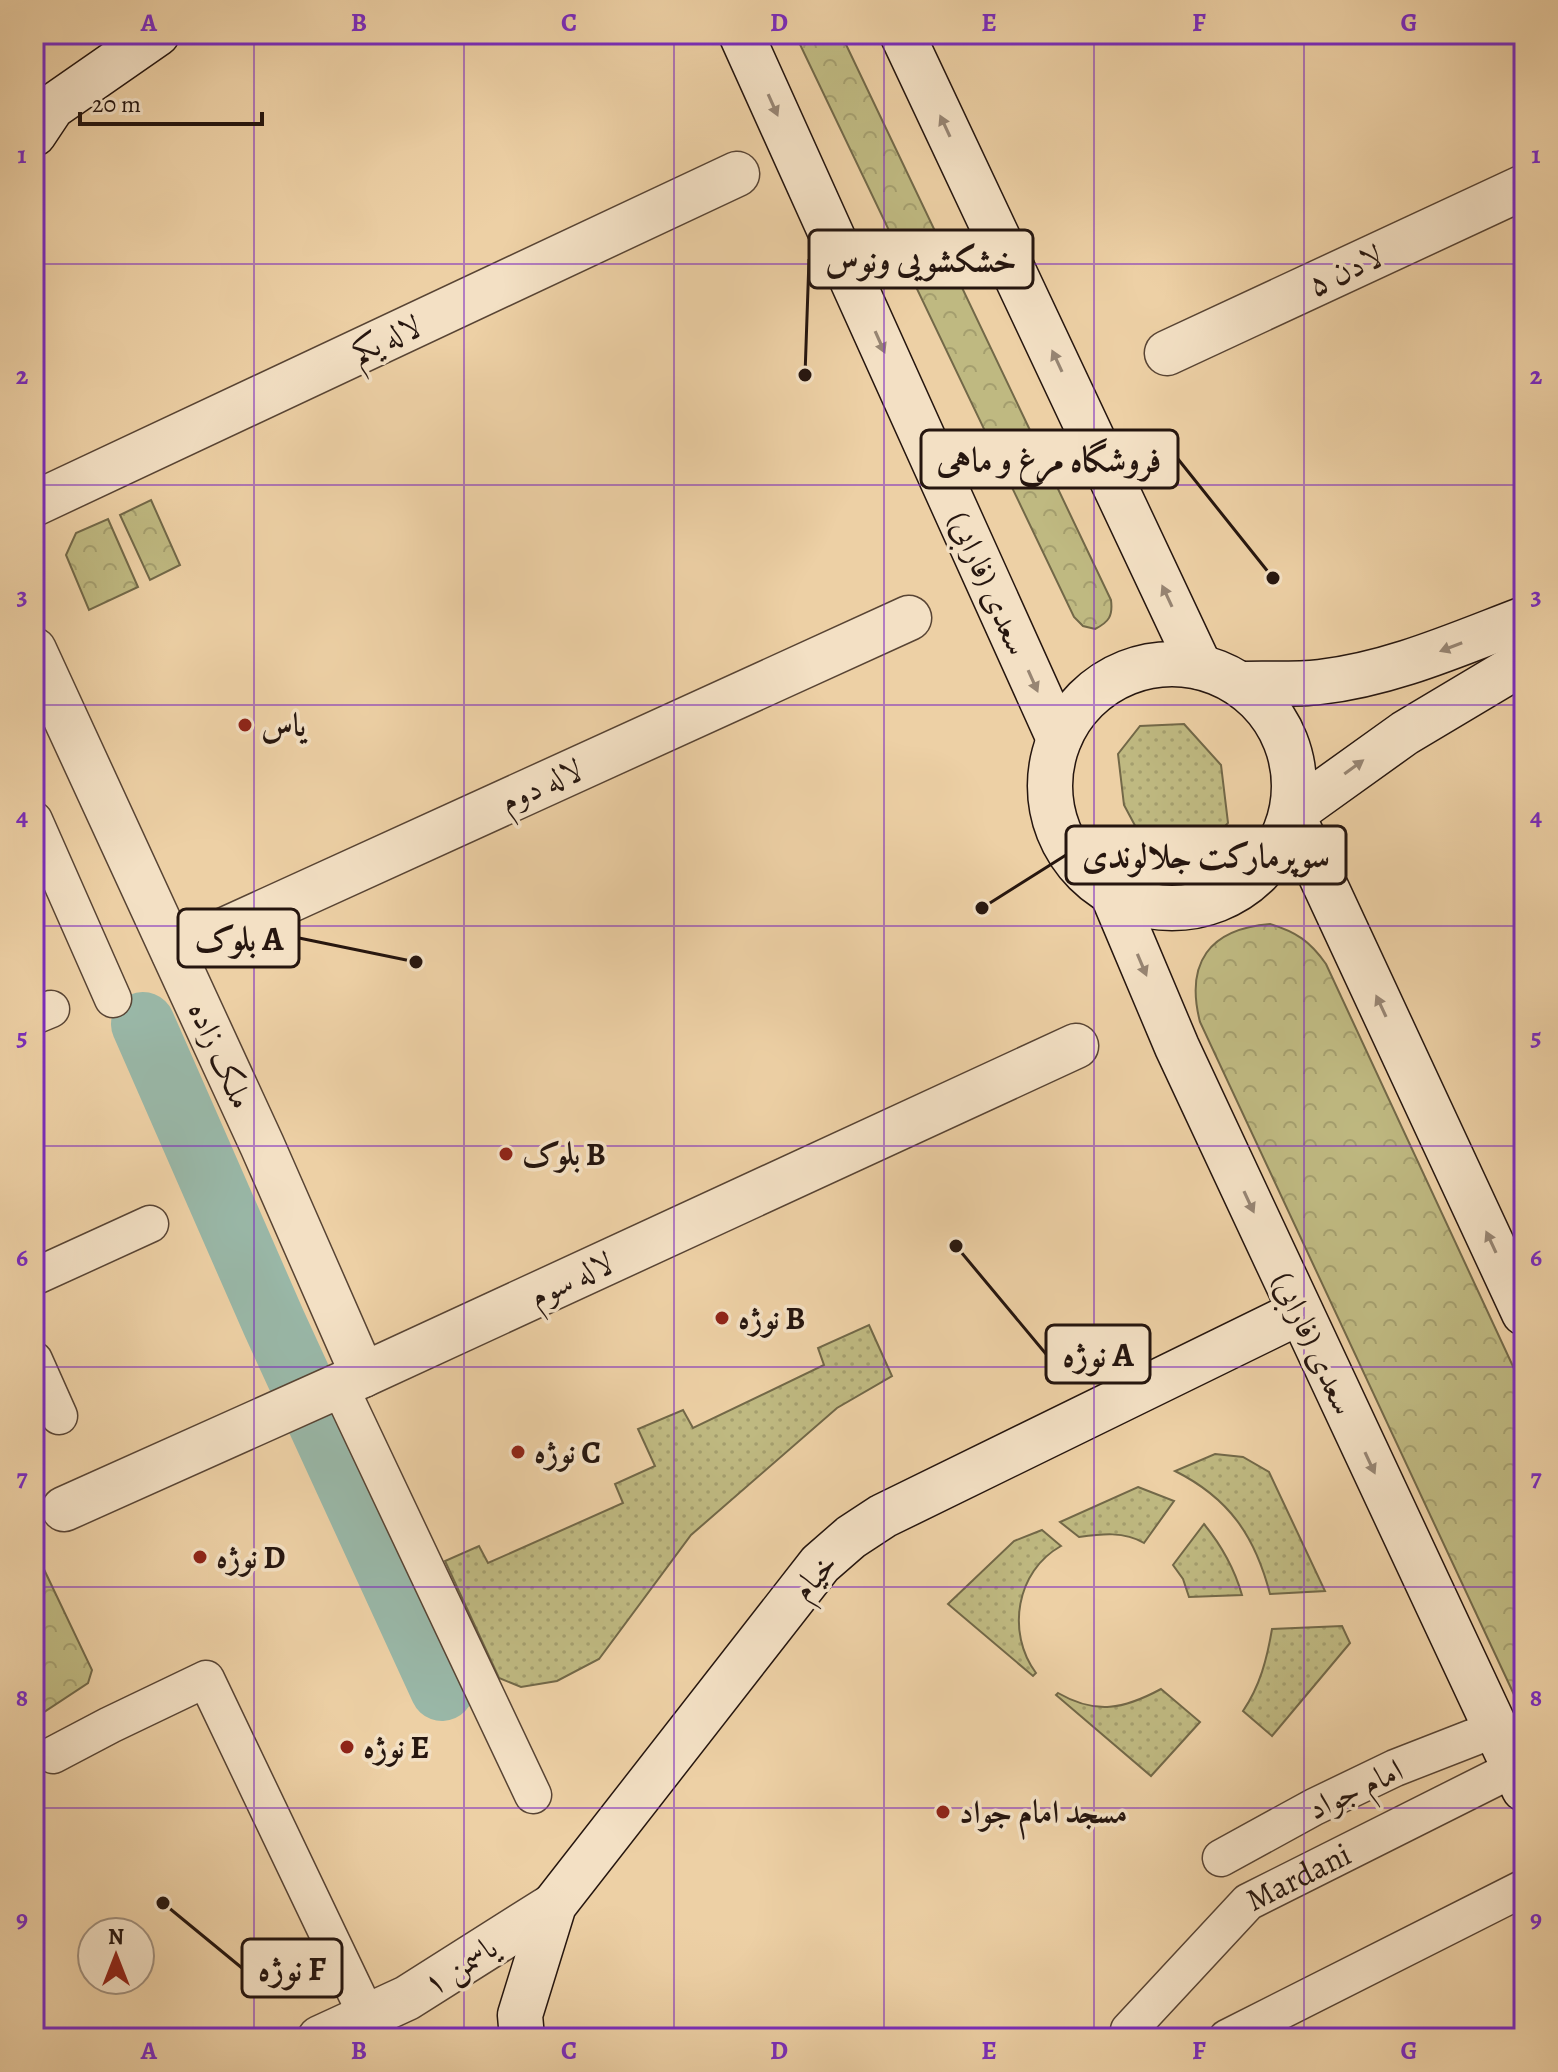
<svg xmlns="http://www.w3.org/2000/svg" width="1558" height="2072" font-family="Alegreya,Amiri,serif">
<defs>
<pattern id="grass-dots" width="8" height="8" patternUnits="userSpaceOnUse" patternTransform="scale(2)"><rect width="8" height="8" fill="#bfb981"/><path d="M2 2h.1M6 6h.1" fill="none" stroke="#a49e6e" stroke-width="1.8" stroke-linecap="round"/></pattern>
<pattern id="park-crowns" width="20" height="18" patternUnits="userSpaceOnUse" patternTransform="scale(2)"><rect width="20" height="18" fill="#bfb981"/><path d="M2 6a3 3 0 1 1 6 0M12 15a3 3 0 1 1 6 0" fill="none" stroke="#a49e6e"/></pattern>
</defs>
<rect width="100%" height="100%" fill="#edd0a5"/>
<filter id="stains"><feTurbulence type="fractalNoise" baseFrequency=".0025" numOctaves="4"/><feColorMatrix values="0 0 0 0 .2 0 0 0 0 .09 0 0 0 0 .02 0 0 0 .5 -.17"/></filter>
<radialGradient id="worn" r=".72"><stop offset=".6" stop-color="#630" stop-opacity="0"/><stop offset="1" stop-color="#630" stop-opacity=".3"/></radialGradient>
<g fill="url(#grass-dots)" stroke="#726848" stroke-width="2">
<path d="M 1184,724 L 1221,765 L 1228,823 L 1204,848 L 1163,853 L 1139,833 L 1124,805 L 1118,754 L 1140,726 Z"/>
<path d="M 869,1325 L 892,1376 L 837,1408 L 691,1535 L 599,1659 L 557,1681 L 521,1687 L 499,1678 L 445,1561 L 479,1546 L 488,1563 L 623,1503 L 615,1484 L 655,1466 L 638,1429 L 683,1410 L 693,1428 L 824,1365 L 818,1348 Z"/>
<path d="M 1215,1454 L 1243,1457 L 1269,1472 L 1325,1591 L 1270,1594 C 1255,1536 1229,1498 1175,1471 Z"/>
<path d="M 1138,1487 L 1174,1501 L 1144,1543 C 1124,1531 1101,1534 1079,1537 L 1060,1522 Z"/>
<path d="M 1204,1524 C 1222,1546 1234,1567 1242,1595 L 1189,1597 L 1183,1579 L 1173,1565 Z"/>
<path d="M 1042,1530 L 1061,1546 C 1016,1571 1006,1633 1036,1673 L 1033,1676 L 948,1604 L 1014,1541 Z"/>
<path d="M 1342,1626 L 1350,1643 L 1272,1736 L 1243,1711 C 1260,1686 1267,1659 1272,1629 Z"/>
<path d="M 1161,1689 L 1200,1722 L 1151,1776 L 1056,1695 L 1058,1693 C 1096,1715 1124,1709 1161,1689 Z"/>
</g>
<g fill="url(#park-crowns)" stroke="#726848" stroke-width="2">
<path d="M 795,34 L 841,34 L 1111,600 C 1113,616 1109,622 1095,629 L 1083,626 L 1074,617 Z"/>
<path d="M 151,500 L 180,565 L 150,580 L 120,515 Z"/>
<path d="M 108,519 L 138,587 L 89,610 L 66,555 L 76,533 Z"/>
<path d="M 1270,924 C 1296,932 1310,941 1326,964 L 1524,1390 L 1524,1716 L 1200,1022 C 1185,963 1209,929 1270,924 Z"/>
<path d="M 40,1561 L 92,1670 L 88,1683 L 41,1714 L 34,1716 L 34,1568 Z"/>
</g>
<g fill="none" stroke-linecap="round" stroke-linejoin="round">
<path stroke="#99b7a7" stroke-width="64" d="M 143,1024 L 274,1323 L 442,1689"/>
<defs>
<g id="lane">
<path d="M 34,820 L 113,999"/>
<path d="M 34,1016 L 51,1009"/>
<path d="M 34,1277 L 150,1224"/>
<path d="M 34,1360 L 59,1416"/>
<path d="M 339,1385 L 533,1795"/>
<path d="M 53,1755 L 110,1725 L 206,1679 L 367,2016"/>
<path d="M 1221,1858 L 1314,1807 L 1395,1768 L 1495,1729"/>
<path id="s1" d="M 1133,2038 L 1129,2030 L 1248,1902 L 1513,1769"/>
<path d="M 1227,2038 L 1524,1888"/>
</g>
<g id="street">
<path d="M 1167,353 L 1524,187"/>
<path d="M 34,504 L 737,174"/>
<path d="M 34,650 L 262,1145 L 363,1375"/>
<path d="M 174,953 L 909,618"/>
<path d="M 64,1509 L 363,1375 L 1076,1046"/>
<path d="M 320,2038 L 407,1998 L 554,1905"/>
</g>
<g id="secondary">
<path d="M 741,34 L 1059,739"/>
<path d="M 902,34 L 1200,667"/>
<path d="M 34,134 L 52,107 L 157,34"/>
<path d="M 1524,662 L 1405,733 L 1292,814 L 1524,1313"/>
<circle cx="1172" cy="786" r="122"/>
<path d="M 1240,684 C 1266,683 1294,685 1320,682 C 1391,674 1458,644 1524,619"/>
<path d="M 1112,893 L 1177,1047 L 1524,1789"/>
<path d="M 522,2038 L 520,2015 L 554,1905 L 820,1564 L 851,1537 L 883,1516 L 1300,1312"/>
</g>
</defs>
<use href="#lane" stroke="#584434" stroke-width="39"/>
<use href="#street" stroke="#584434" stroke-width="47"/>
<use href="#secondary" stroke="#26160f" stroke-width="47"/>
<use href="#lane" stroke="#f3e0c4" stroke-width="36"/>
<use href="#street" stroke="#f3e0c4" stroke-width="44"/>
<use href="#secondary" stroke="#f3e0c4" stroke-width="44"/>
</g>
<defs><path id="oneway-solid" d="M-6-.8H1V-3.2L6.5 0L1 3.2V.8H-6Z" transform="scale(2)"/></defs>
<g fill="#978573">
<use href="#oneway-solid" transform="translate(773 105) rotate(66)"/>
<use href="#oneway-solid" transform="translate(945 126) rotate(-115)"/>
<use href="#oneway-solid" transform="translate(880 342) rotate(66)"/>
<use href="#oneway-solid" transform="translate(1057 361) rotate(-115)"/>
<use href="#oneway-solid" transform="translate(1167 596) rotate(-115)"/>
<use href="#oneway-solid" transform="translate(1451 647) rotate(159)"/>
<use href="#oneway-solid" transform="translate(1033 681) rotate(66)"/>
<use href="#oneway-solid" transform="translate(1354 767) rotate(-36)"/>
<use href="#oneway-solid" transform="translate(1142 965) rotate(67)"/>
<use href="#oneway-solid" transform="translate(1381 1006) rotate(-115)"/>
<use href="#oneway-solid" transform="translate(1249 1202) rotate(65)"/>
<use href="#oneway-solid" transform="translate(1491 1242) rotate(-115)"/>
<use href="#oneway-solid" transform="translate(1370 1463) rotate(65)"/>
</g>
<path fill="none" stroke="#7b2cbf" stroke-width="2" stroke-opacity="0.55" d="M 254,34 L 254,2038M 464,34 L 464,2038M 674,34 L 674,2038M 884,34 L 884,2038M 1094,34 L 1094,2038M 1304,34 L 1304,2038M 34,264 L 1524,264M 34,485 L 1524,485M 34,705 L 1524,705M 34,926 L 1524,926M 34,1146 L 1524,1146M 34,1367 L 1524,1367M 34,1587 L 1524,1587M 34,1808 L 1524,1808"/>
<g fill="#8f2418" stroke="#f3e0c4" stroke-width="3">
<circle cx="245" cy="725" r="8"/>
<circle cx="506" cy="1154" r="8"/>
<circle cx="722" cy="1318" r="8"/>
<circle cx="518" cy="1452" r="8"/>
<circle cx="200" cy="1557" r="8"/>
<circle cx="347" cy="1747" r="8"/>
<circle cx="943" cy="1812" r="8"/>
</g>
<g text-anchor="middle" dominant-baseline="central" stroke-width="7" stroke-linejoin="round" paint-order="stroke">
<g font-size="32" fill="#26160f" stroke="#f3e0c4">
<text transform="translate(1345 270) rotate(-25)">لادن ۵</text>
<text transform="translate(386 339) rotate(-25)">لاله یکم</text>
<text transform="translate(989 583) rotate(66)">سعدی (فارابی)</text>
<text transform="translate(541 785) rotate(-24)">لاله دوم</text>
<text transform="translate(221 1055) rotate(66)">ملک زاده</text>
<text transform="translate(571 1279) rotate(-25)">لاله سوم</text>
<text transform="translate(1314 1343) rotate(65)">سعدی (فارابی)</text>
<text transform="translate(814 1576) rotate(-48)">خیام</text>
<text transform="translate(1355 1789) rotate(-25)">امام جواد</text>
<text stroke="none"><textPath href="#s1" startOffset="240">Mardani</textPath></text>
<text transform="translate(460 1965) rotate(-32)">یاسمن ۱</text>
</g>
<g font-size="32" font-weight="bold" fill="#26160f" stroke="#f3e0c4" text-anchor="start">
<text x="261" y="725">یاس</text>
<text x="522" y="1154">بلوک B</text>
<text x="738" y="1318">نوژه B</text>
<text x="534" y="1452">نوژه C</text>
<text x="216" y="1557">نوژه D</text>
<text x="363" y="1747">نوژه E</text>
<text x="959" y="1812">مسجد امام جواد</text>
</g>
</g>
<path fill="none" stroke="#26160f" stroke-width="3" d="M805 375L809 259M1273 578L1178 459M982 908L1066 855M416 962L299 938M956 1246L1046 1354M163 1903L242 1968"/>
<g fill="#26160f" stroke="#f3e0c4" stroke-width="3">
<circle cx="805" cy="375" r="8"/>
<circle cx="1273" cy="578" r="8"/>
<circle cx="982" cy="908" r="8"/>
<circle cx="416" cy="962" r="8"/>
<circle cx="956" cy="1246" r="8"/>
<circle cx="163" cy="1903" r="8"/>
</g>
<g fill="#f3e0c4" stroke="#26160f" stroke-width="3">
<rect x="809" y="230" width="224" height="58" rx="8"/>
<rect x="921" y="430" width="257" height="58" rx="8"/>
<rect x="1066" y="826" width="280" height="58" rx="8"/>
<rect x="178" y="909" width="121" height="58" rx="8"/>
<rect x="1046" y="1325" width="104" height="58" rx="8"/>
<rect x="242" y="1939" width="100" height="58" rx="8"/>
</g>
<g font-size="34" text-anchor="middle" font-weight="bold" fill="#26160f">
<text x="921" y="271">خشکشویی ونوس</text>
<text x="1049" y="471">فروشگاه مرغ و ماهی</text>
<text x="1206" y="867">سوپرمارکت جلالوندی</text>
<text x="239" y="950">بلوک A</text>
<text x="1098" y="1366">نوژه A</text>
<text x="292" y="1980">نوژه F</text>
</g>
<rect width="1558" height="2072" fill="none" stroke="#edd0a5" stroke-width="88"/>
<g transform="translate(116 1956)"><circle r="38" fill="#f3e0c4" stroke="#a18f7c" stroke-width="2"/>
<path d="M0-6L14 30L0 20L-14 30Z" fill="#8f2418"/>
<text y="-12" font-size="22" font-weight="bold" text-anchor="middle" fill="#26160f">N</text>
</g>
<path d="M80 112v12h182v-12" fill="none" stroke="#26160f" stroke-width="4"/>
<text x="92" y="112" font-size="24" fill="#26160f" stroke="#f3e0c4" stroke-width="6" paint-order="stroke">20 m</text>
<rect x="44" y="44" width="1470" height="1984" fill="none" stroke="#7b2cbf" stroke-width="3"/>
<g font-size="26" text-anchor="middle" font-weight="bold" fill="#7b2cbf">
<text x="149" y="31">A</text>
<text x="359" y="31">B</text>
<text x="569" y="31">C</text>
<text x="779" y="31">D</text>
<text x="989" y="31">E</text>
<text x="1199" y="31">F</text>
<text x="1409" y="31">G</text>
<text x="22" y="163">1</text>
<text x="1536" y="163">1</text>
<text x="22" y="384">2</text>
<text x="1536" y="384">2</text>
<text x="22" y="604">3</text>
<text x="1536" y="604">3</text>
<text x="22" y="825">4</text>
<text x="1536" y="825">4</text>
<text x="22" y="1045">5</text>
<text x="1536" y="1045">5</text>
<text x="22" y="1266">6</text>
<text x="1536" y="1266">6</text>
<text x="22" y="1486">7</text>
<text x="1536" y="1486">7</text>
<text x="22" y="1706">8</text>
<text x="1536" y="1706">8</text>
<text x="22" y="1927">9</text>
<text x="1536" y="1927">9</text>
<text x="149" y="2059">A</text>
<text x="359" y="2059">B</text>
<text x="569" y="2059">C</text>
<text x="779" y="2059">D</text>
<text x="989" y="2059">E</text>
<text x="1199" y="2059">F</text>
<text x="1409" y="2059">G</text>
</g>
<rect width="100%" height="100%" filter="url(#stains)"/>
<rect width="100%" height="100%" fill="url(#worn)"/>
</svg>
